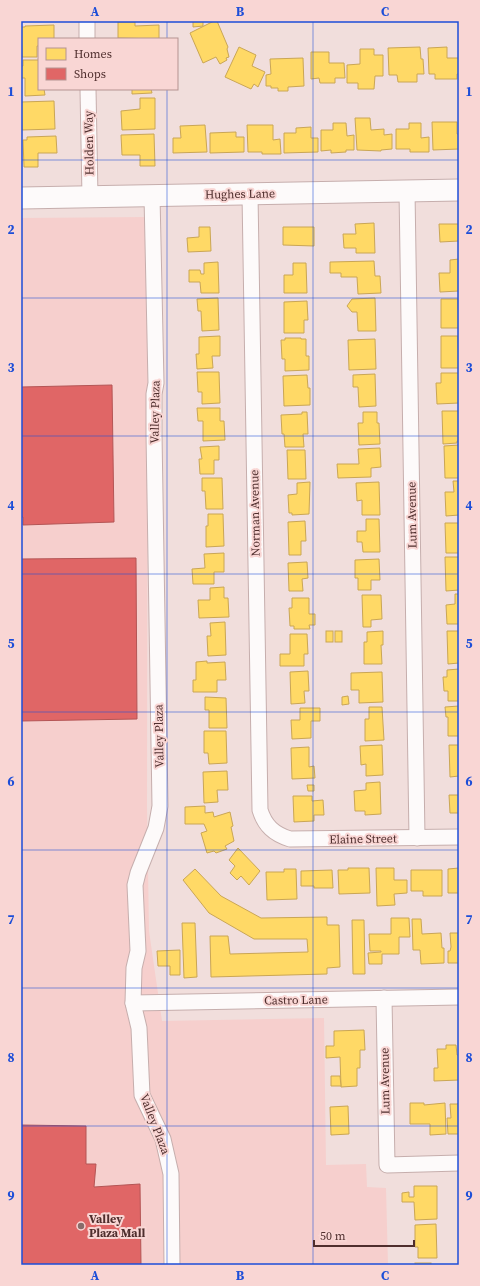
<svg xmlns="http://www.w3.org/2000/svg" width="480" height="1286" font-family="'Source Serif 4',serif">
<rect width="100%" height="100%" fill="#f1dedc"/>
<path fill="#f6cfcd" d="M 148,217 L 147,807 L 149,931 L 162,1021 L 324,1018 L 326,1165 L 366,1164 L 367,1187 L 386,1188 L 388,1265 L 21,1265 L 21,218 Z"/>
<g fill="#ffd966" stroke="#caa655">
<path d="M 189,21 L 203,21 L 203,26 L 193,27 L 193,21 Z"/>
<path d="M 214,21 L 217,21 L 228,47 L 227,49 L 229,57 L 226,58 L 227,60 L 220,64 L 216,57 L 203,63 L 190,33 Z"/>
<path d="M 118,22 L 135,22 L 135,26 L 159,25 L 159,39 L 118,38 Z"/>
<path d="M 54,25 L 54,39 L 39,39 L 39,46 L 37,46 L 37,57 L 22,57 L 21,27 L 25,27 L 25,26 Z"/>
<path d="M 239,47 L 256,55 L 252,66 L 265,72 L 258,87 L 254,84 L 251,89 L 225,77 Z"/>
<path d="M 420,47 L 421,59 L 423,59 L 424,74 L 417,74 L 417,82 L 398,82 L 397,75 L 389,75 L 388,48 Z"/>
<path d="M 447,47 L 447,58 L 459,58 L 459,74 L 457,74 L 457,79 L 435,79 L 435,74 L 429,74 L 428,48 Z"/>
<path d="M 360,49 L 374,49 L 374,55 L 383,55 L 383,76 L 375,76 L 374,89 L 358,89 L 358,83 L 347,83 L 347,65 L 360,64 Z"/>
<path d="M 311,52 L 329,52 L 329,63 L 344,63 L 345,78 L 335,78 L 335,83 L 320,83 L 319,78 L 311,79 Z"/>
<path d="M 303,58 L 304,86 L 288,87 L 288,91 L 278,91 L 278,88 L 271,88 L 271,86 L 266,86 L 266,75 L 271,74 L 270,59 Z"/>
<path d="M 23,60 L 39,60 L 39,89 L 44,89 L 45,95 L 25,96 L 25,78 L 21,78 L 21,66 L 23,66 Z"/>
<path d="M 132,89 L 151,89 L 152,93 L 132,94 Z"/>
<path d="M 140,98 L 155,98 L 155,129 L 122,130 L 121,111 L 140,109 Z"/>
<path d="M 54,101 L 55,129 L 22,130 L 21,102 Z"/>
<path d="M 355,118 L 370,118 L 371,130 L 384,129 L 384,135 L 392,134 L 392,149 L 381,150 L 381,151 L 357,150 Z"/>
<path d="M 432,122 L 457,122 L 457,134 L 459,134 L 459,149 L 433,150 Z"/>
<path d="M 333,123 L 346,123 L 347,136 L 354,135 L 354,150 L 346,150 L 346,152 L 331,153 L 331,150 L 321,151 L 321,130 L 333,130 Z"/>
<path d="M 409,123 L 421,123 L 421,138 L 429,137 L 429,152 L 410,152 L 410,149 L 396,149 L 396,129 L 409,129 Z"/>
<path d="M 205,125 L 207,152 L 173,153 L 173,138 L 181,138 L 180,126 Z"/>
<path d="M 247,125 L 273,125 L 273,140 L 280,139 L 281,154 L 262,154 L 262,152 L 248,152 Z"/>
<path d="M 311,127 L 311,138 L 318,138 L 318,152 L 284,153 L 284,133 L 296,133 L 296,128 Z"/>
<path d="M 236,132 L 236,137 L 244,137 L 244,152 L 210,153 L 210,133 Z"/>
<path d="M 154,134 L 155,166 L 140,166 L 140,155 L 122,155 L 121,135 Z"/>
<path d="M 56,136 L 57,153 L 38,153 L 38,167 L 24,167 L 23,140 L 27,140 L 27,137 Z"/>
<path d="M 374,223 L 375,253 L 356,253 L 356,248 L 344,248 L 343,234 L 356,234 L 355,224 Z"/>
<path d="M 439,224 L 459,224 L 459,241 L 440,242 Z"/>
<path d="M 199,227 L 210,227 L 211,251 L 188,252 L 187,238 L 199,237 Z"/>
<path d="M 283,227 L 314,227 L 314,246 L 283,245 Z"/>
<path d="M 459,259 L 459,291 L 440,292 L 439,273 L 450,273 L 450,260 Z"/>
<path d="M 374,261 L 375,276 L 380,276 L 381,293 L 358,294 L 357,277 L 341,277 L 341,273 L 330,273 L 330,262 Z"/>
<path d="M 218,262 L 219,293 L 201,293 L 200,282 L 189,282 L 189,270 L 200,270 L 201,274 L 204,274 L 204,263 Z"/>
<path d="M 293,263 L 306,263 L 307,293 L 284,293 L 284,275 L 293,275 Z"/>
<path d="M 218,298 L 219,330 L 202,331 L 201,311 L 198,311 L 197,299 Z"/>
<path d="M 375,298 L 376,331 L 358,331 L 357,312 L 352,312 L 347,306 L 352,299 Z"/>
<path d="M 441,299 L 458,299 L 459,328 L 441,328 Z"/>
<path d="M 307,301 L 308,320 L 304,320 L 304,333 L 284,333 L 284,302 Z"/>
<path d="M 220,336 L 220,356 L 212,356 L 213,368 L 197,369 L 196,354 L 199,354 L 199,337 Z"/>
<path d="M 441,336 L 458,336 L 459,368 L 441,368 Z"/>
<path d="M 285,338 L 301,338 L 301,339 L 306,339 L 306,356 L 309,356 L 309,370 L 285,371 L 285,359 L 282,359 L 281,340 L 285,340 Z"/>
<path d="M 375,339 L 376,369 L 349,370 L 348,340 Z"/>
<path d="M 197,372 L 219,372 L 220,403 L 202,404 L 202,392 L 198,392 Z"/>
<path d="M 441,373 L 459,373 L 459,403 L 437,404 L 436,383 L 441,383 Z"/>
<path d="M 375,374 L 376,406 L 359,407 L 358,387 L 353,387 L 353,375 Z"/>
<path d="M 307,375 L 308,388 L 310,388 L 310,405 L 284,406 L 283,376 Z"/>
<path d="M 197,408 L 220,408 L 220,421 L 224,421 L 225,440 L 203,441 L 203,421 L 198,421 Z"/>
<path d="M 442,411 L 459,411 L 459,441 L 457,441 L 457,443 L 443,444 Z"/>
<path d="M 302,412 L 307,412 L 308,434 L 303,434 L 304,447 L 285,447 L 284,434 L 282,434 L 281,415 L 302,414 Z"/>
<path d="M 363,412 L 377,412 L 377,423 L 379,423 L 380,444 L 359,445 L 358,423 L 363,423 Z"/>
<path d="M 459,445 L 459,478 L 445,478 L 444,446 Z"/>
<path d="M 219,446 L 219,460 L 214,460 L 214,474 L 200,474 L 199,459 L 202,459 L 200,447 Z"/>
<path d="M 380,448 L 381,467 L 371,468 L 371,477 L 338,478 L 337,464 L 359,464 L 358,449 Z"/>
<path d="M 287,450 L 305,450 L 306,479 L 288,479 Z"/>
<path d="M 202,478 L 222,478 L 223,509 L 206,509 L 205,491 L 202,491 Z"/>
<path d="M 453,481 L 459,481 L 459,515 L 446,516 L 445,492 L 454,492 Z"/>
<path d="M 310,482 L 309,514 L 292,515 L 292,513 L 289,513 L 288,495 L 297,494 L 297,483 Z"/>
<path d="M 379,482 L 380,515 L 362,515 L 362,500 L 357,501 L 356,483 Z"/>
<path d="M 208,514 L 223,514 L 224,546 L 206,547 L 206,526 L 208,526 Z"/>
<path d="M 366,519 L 379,519 L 380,552 L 363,552 L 362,542 L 357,542 L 357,531 L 366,531 Z"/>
<path d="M 305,521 L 306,541 L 301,541 L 301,555 L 289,555 L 288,522 Z"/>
<path d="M 445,523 L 459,523 L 459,553 L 446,553 Z"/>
<path d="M 224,553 L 224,572 L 214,572 L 214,584 L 193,584 L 192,569 L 205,568 L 204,554 Z"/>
<path d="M 445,557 L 459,557 L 459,590 L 446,591 Z"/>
<path d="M 379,559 L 380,580 L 371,580 L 371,590 L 358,590 L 358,578 L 355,578 L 355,560 Z"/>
<path d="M 307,562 L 308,578 L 302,579 L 303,591 L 289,591 L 288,563 Z"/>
<path d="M 224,587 L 224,598 L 228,598 L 229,617 L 199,618 L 198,600 L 210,600 L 210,588 Z"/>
<path d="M 455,594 L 459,594 L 459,624 L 447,624 L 446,605 L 455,604 Z"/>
<path d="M 362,595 L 381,595 L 382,619 L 371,620 L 371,627 L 363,627 Z"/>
<path d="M 292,598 L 309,598 L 309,614 L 315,614 L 315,625 L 309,625 L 310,629 L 294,629 L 294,626 L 290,626 L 289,608 L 292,608 Z"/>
<path d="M 225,622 L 226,655 L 208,656 L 207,636 L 211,636 L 210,623 Z"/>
<rect x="326" y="631" width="7" height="11"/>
<rect x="335" y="631" width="7" height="11"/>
<path d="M 383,631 L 383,645 L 381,645 L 382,664 L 364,664 L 364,642 L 367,642 L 367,632 Z"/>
<path d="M 447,631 L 459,631 L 459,663 L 448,664 Z"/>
<path d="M 290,634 L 307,634 L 308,654 L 304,654 L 304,666 L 280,666 L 280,654 L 290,654 Z"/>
<path d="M 207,661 L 207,663 L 225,662 L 226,680 L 217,680 L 217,692 L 193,692 L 193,680 L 196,680 L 196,662 Z"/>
<path d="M 459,669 L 459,701 L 448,701 L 448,691 L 444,691 L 443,677 L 447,677 L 447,670 Z"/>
<path d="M 308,671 L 309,691 L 304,691 L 305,703 L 291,704 L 290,672 Z"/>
<path d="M 382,672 L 383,702 L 359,703 L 359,690 L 351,690 L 351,673 Z"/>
<path d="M 348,696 L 349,704 L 342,705 L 342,697 Z"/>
<path d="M 205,697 L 226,698 L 227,728 L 209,728 L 209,710 L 205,710 Z"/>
<path d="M 459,706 L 459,736 L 448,736 L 448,717 L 446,717 L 445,707 Z"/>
<path d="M 369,707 L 382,707 L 384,740 L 365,741 L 365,719 L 369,719 Z"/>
<path d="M 300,708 L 320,708 L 320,721 L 311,721 L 311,738 L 292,739 L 291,720 L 300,720 Z"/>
<path d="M 204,731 L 226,731 L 227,763 L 209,764 L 208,753 L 204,753 Z"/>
<path d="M 382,745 L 383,775 L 366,776 L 366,764 L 361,765 L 360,746 Z"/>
<path d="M 449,745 L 459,745 L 459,776 L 450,777 Z"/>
<path d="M 309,747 L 309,767 L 314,766 L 315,778 L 292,779 L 291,748 Z"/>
<path d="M 227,771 L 228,790 L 217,790 L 218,802 L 204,803 L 203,772 Z"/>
<path d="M 380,782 L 381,814 L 365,815 L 365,811 L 355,811 L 354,791 L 366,790 L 366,783 Z"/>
<path d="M 307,785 L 314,785 L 314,791 L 308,791 Z"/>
<path d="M 449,795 L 459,795 L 459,813 L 450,813 Z"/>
<path d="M 293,796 L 312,796 L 312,801 L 323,800 L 324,815 L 314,815 L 314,821 L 294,822 Z"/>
<path d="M 205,806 L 205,813 L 213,812 L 214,817 L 230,812 L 233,826 L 231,827 L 234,841 L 225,846 L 227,849 L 216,853 L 214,851 L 207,853 L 201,833 L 207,831 L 204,824 L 185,824 L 185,807 Z"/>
<path d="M 238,848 L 260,871 L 249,885 L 241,876 L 237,880 L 230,873 L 235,866 L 229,860 Z"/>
<path d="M 348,868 L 369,868 L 370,893 L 339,894 L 338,870 L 348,870 Z"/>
<path d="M 376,868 L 394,868 L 394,880 L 407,880 L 407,893 L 394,894 L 395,905 L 377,906 Z"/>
<path d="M 459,868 L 459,893 L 448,893 L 448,869 Z"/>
<path d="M 195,869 L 221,896 L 261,918 L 327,917 L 327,925 L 339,925 L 340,967 L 327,968 L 327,974 L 211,977 L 210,936 L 228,936 L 230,954 L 308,952 L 307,939 L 254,939 L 209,913 L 183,880 Z"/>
<path d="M 284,869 L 296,869 L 297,899 L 267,900 L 266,872 L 284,872 Z"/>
<path d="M 332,870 L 333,888 L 314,888 L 314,886 L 301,886 L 301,871 Z"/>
<path d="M 411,870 L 442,870 L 442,896 L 423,896 L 423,891 L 411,891 Z"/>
<path d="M 391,918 L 409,918 L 410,937 L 399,937 L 399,954 L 382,954 L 382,964 L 369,964 L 368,953 L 381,952 L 381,951 L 370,951 L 369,934 L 391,934 Z"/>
<path d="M 412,919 L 421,919 L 422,934 L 441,933 L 442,948 L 444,948 L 444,963 L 421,964 L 420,950 L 413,950 Z"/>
<path d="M 352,920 L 364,920 L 365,974 L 353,974 Z"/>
<path d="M 182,923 L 195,923 L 197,977 L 184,978 Z"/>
<path d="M 450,933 L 459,933 L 459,963 L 448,963 L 448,951 L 450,951 L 451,947 Z"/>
<path d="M 180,950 L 180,975 L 170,975 L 170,966 L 158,966 L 157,951 Z"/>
<path d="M 364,1030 L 365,1050 L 360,1050 L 360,1068 L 357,1068 L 357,1086 L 341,1087 L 340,1057 L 326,1058 L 326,1046 L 334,1046 L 334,1031 Z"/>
<path d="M 446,1045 L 456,1045 L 457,1055 L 459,1055 L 459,1080 L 434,1081 L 434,1068 L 438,1068 L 437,1049 L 446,1049 Z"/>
<path d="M 331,1076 L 340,1076 L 341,1086 L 331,1086 Z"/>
<path d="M 410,1103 L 424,1103 L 424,1105 L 445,1103 L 446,1134 L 430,1135 L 430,1124 L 410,1124 Z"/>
<path d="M 458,1103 L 459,1134 L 448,1134 L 447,1118 L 451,1118 L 450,1104 L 458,1104 Z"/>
<path d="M 348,1106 L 349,1134 L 331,1135 L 330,1107 Z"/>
<path d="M 414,1186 L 437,1186 L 437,1219 L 415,1220 L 414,1202 L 402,1202 L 402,1193 L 409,1192 L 409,1197 L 414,1197 Z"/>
<path d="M 436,1224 L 437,1258 L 418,1258 L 418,1247 L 415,1247 L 415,1225 Z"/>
<rect x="415" y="1263" width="16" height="2"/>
</g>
<g fill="#e06666" stroke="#b45555">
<path d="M 112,385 L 114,522 L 23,525 L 23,517 L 21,517 L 21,387 Z"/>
<path d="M 136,558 L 137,719 L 21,721 L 21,559 Z"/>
<path d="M 21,1125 L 86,1126 L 86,1164 L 96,1164 L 94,1187 L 140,1184 L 141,1265 L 21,1265 Z"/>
</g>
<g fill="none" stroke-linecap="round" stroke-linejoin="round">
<defs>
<g id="street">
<path d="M 87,21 L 87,39"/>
<path d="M 88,89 L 90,197"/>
<path d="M 407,191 L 417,838"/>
<path d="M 250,194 L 260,810 C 265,826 274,834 290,839 L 459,837"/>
<path d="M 152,196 L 156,383 L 154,394 L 154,434 L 160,806 L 156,828 L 138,873 L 135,885 L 138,951 L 134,968 L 133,1003 L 139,1028 L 142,1095 L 163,1139 L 171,1174 L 172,1265"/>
<path d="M 384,998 L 387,1165 L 459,1163"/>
<path d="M 133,1003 L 459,997"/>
</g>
<path id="secondary" d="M 21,198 L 459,190"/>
</defs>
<use href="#street" stroke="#c6aead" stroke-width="17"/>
<use href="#secondary" stroke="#c6aead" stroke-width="23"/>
<use href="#street" stroke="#fdfafa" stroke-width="15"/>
<use href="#secondary" stroke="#fdfafa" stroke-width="21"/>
</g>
<path fill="none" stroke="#1d4ed8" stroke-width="1" stroke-opacity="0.55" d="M 167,21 L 167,39M 313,21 L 313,1265M 167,89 L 167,1265M 21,160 L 459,160M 21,298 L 459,298M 21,436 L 459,436M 21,574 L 459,574M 21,712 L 459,712M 21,850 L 459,850M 21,988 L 459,988M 21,1126 L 459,1126"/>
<circle fill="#886c6a" stroke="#f9d6d4" stroke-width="1.5" cx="81" cy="1226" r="4"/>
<g text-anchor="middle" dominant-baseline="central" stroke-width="4" stroke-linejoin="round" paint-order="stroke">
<g font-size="12" fill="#4f2e2d" stroke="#f9d6d4">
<text transform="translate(89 143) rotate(-91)">Holden Way</text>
<text transform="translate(240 194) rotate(-1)">Hughes Lane</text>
<text transform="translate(155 412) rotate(-89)">Valley Plaza</text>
<text transform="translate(255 513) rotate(-91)">Norman Avenue</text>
<text transform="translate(412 515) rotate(-91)">Lum Avenue</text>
<text transform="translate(159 736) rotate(-91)">Valley Plaza</text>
<text transform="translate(363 839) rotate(-1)">Elaine Street</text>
<text transform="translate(296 1000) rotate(-1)">Castro Lane</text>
<text transform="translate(385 1081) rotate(-91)">Lum Avenue</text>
<text transform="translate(155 1124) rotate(69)">Valley Plaza</text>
</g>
<g font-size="12" font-weight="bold" fill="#4f2e2d" stroke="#f9d6d4" text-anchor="start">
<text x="89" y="1219">Valley<tspan x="89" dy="14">Plaza Mall</tspan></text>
</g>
</g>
<rect width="480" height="1286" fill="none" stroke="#f9d6d4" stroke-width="44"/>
<rect x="38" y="38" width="140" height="52" fill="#f9d6d4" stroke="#b59391"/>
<rect x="46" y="48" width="20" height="12" fill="#ffd966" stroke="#b59391"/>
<text x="74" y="58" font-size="12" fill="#4f2e2d">Homes</text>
<rect x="46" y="68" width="20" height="12" fill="#e06666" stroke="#b59391"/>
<text x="74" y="78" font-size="12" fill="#4f2e2d">Shops</text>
<path d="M314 1240v6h100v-6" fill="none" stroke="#4f2e2d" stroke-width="2"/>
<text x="320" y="1240" font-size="12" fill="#4f2e2d" stroke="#f9d6d4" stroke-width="3" paint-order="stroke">50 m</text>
<rect x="22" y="22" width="436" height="1242" fill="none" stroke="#1d4ed8" stroke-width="1.5"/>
<g font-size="13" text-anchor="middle" font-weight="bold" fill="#1d4ed8">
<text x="95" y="16">A</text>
<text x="240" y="16">B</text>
<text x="385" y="16">C</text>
<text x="11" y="96">1</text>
<text x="469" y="96">1</text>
<text x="11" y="234">2</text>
<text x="469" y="234">2</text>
<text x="11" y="372">3</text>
<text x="469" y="372">3</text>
<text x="11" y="510">4</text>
<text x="469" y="510">4</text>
<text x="11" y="648">5</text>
<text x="469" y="648">5</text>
<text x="11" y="786">6</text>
<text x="469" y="786">6</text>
<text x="11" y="924">7</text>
<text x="469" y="924">7</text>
<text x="11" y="1062">8</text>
<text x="469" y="1062">8</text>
<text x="11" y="1200">9</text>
<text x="469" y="1200">9</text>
<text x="95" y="1280">A</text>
<text x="240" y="1280">B</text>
<text x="385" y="1280">C</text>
</g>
</svg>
